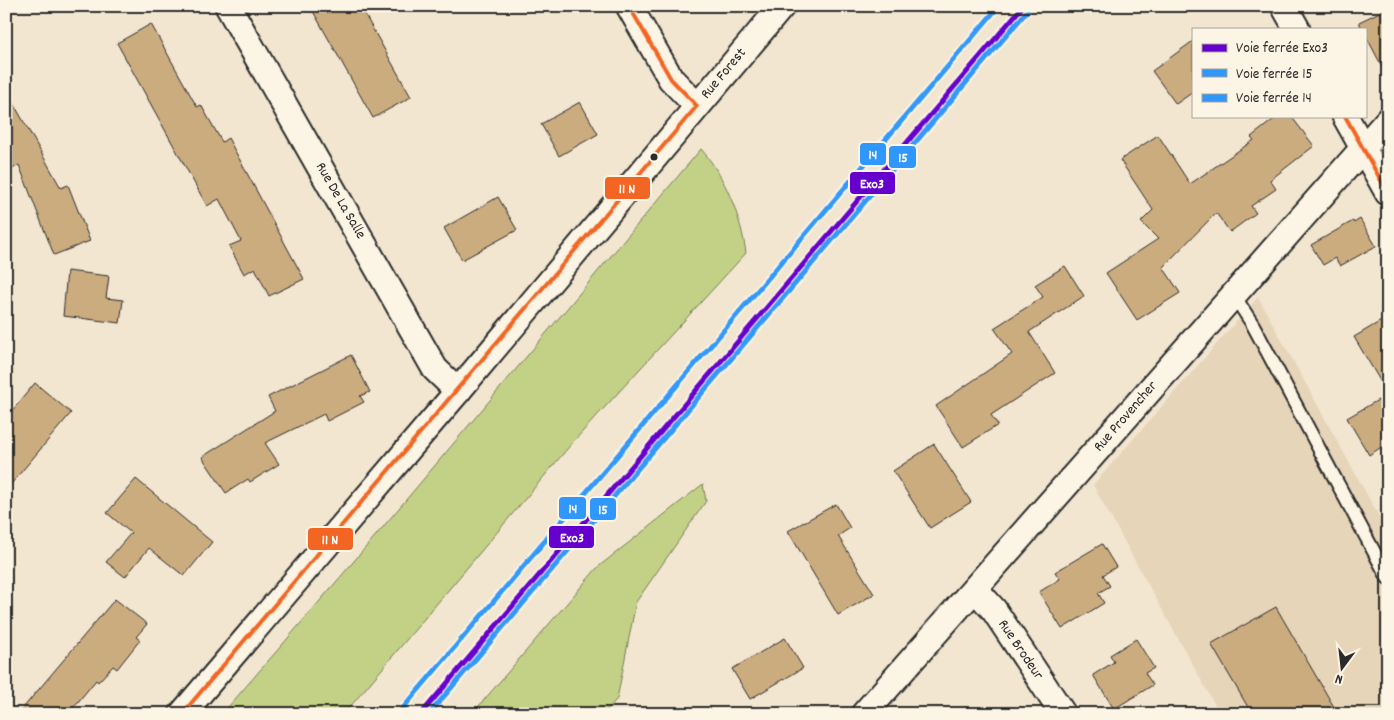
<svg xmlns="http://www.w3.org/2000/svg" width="1394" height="720" font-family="Dekko,sans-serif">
<rect width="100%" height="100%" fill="#f2e6d1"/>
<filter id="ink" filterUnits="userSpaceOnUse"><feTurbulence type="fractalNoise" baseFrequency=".02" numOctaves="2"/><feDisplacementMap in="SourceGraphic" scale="10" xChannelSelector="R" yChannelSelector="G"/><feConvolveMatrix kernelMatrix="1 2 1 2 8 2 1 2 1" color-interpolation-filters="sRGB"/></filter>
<g filter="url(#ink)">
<path fill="#e6d5b8" d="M 1258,297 L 1388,533 L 1388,714 L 1220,714 L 1093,485 Z"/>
<g fill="#c2d186" stroke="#767e58">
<path d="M 701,149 C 725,176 741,217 746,253 L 573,442 L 344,714 L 222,714 C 385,528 542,337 701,149 Z"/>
<path d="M 703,484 L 706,501 L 636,602 L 617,699 L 603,714 L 472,714 L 598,567 Z"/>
</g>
<g fill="#cbac7f" stroke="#2b2b2b">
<path d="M 310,6 L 360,6 L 411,97 L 373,118 Z"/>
<path d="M 1388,8 L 1388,78 L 1365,34 L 1365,29 L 1362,29 L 1359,22 Z"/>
<path d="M 151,24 L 197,107 L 201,105 L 222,142 L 228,138 L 304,279 L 269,296 L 255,268 L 244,274 L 229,246 L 241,241 L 219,199 L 207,206 L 117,43 Z"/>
<path d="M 1193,41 L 1193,92 L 1176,104 L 1152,71 Z"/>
<path d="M 6,90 L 61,188 L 68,185 L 90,241 L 54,255 L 19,165 L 6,173 Z"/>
<path d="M 580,102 L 598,134 L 559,156 L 541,124 Z"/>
<path d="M 1278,116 L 1291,116 L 1314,146 L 1270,180 L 1276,189 L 1251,206 L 1256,213 L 1230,232 L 1216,213 L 1163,267 L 1180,293 L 1137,320 L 1106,273 L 1158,239 L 1141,222 L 1153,210 L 1120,160 L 1158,135 L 1190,184 L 1254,140 L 1251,137 Z"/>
<path d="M 498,197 L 517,230 L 462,260 L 444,228 Z"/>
<path d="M 1360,219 L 1376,246 L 1340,266 L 1335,258 L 1323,265 L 1311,245 L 1353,221 L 1354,223 Z"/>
<path d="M 1065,266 L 1084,296 L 1029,332 L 1055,373 L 991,415 L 998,425 L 963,447 L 936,406 L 1012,354 L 994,328 L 1043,297 L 1035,285 Z"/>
<path d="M 67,271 L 109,276 L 106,298 L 123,300 L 120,323 L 63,316 Z"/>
<path d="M 1388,317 L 1388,394 L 1354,337 Z"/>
<path d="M 351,355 L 370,392 L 360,396 L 364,402 L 327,421 L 324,414 L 265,443 L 279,464 L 250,482 L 248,479 L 226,493 L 202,457 L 275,411 L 268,397 Z"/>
<path d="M 35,383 L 71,413 L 6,490 L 6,418 Z"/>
<path d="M 1378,400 L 1388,416 L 1388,443 L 1369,455 L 1347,418 Z"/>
<path d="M 934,444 L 971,502 L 930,528 L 893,471 Z"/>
<path d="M 136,479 L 212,542 L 184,576 L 149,548 L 125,577 L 106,562 L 131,533 L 107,513 Z"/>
<path d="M 836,504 L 850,528 L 838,536 L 874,594 L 838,615 L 788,531 Z"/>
<path d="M 1102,544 L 1116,567 L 1103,575 L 1110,586 L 1098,593 L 1104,603 L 1062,629 L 1039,592 L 1060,579 L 1055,572 Z"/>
<path d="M 115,599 L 147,624 L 136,637 L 140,640 L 117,669 L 113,666 L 98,682 L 96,680 L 68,714 L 18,714 Z"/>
<path d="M 1276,607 L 1338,714 L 1252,714 L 1211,644 Z"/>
<path d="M 785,638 L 803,668 L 750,699 L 732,669 Z"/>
<path d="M 1136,639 L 1154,668 L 1145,673 L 1153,685 L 1114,709 L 1093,675 L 1114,662 L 1110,655 Z"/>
</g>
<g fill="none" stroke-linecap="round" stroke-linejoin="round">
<defs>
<path id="service" d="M 1233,294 L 1253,325 L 1388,578"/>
<g id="minor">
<path d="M 228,6 L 435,369 L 458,391"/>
<path d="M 629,6 L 671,79 L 697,106"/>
<path d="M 1284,6 L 1297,29"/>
<path d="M 1345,116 L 1388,193"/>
<path d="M 975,589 L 994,610 L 1063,714"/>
<path d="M 182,714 L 458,391 L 782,6"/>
<path d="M 864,714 L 1388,120"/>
</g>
</defs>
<use href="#service" stroke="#2b2b2b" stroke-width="16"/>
<use href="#minor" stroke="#2b2b2b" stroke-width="29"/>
<use href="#service" stroke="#fcf5e5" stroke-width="12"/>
<use href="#minor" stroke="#fcf5e5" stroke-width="25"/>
<defs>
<g id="bus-1">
<path d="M 1345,116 L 1388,193"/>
<path d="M 182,714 L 697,106 L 671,79 L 629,6"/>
</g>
</defs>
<use href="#bus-1" stroke="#fcf5e5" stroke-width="8"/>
<use href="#bus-1" stroke="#f26522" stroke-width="4"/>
<defs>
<path id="rail-1" d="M 421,714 L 1023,6"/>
<path id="rail-2" d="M 429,714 L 1028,10"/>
<path id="rail-3" d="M 398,714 L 999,6"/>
</defs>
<use href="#rail-1" stroke="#fcf5e5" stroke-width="9"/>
<use href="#rail-2" stroke="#fcf5e5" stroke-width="9"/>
<use href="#rail-3" stroke="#fcf5e5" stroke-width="9"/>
<use href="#rail-1" stroke="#60c" stroke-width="5"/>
<use href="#rail-2" stroke="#3098fc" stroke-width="5"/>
<use href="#rail-3" stroke="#3098fc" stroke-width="5"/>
</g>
</g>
<circle fill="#2b2b2b" stroke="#fcf5e5" stroke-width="2" cx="654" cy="157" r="4.5"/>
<g text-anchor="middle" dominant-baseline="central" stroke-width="5" stroke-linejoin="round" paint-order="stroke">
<g font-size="15" fill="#2b2b2b" stroke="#fcf5e5">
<text transform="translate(724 74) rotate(-50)">Rue Forest</text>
<text transform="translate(340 201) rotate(60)">Rue De La Salle</text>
<text transform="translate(1126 417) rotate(-49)">Rue Provencher</text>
<text transform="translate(1020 650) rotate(56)">Rue Brodeur</text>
</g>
</g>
<g stroke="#fcf5e5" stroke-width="2">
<rect x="859" y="142" width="28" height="24" rx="5" fill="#3098fc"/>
<rect x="888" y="145" width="29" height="24" rx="5" fill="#3098fc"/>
<rect x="849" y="171" width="47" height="24" rx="5" fill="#60c"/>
<rect x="604" y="176" width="47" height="24" rx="5" fill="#f26522"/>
<rect x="558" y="496" width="29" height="24" rx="5" fill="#3098fc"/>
<rect x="589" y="497" width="28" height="24" rx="5" fill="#3098fc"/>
<rect x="548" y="525" width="47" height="24" rx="5" fill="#60c"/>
<rect x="307" y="527" width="47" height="24" rx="5" fill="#f26522"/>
</g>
<g font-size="14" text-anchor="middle" font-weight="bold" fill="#fff">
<text x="873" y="159">14</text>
<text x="903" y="162">15</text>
<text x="872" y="188">Exo3</text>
<text x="627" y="193">11 N</text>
<text x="573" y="513">14</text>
<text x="603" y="514">15</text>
<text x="572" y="542">Exo3</text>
<text x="330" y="544">11 N</text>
</g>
<rect width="1394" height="720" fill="none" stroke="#fcf5e5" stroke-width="25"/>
<rect x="12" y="12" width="1369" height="695" fill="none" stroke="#2b2b2b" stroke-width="2" filter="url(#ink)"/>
<rect x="1192" y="28" width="175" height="90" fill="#fcf5e5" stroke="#a8a49b"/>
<rect x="1202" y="44" width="25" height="8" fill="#6600cc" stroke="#a8a49b"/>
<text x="1236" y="52" font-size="15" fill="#2b2b2b">Voie ferrée Exo3</text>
<rect x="1202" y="69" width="25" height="8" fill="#3098fc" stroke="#a8a49b"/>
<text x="1236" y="78" font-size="15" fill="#2b2b2b">Voie ferrée 15</text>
<rect x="1202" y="94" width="25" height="8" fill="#3098fc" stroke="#a8a49b"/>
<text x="1236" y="102" font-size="15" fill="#2b2b2b">Voie ferrée 14</text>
<g transform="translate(1342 668) rotate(195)" stroke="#fcf5e5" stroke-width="4" paint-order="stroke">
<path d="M0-4L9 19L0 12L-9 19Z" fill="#2b2b2b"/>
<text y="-8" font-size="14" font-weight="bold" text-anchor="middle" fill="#2b2b2b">N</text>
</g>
</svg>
